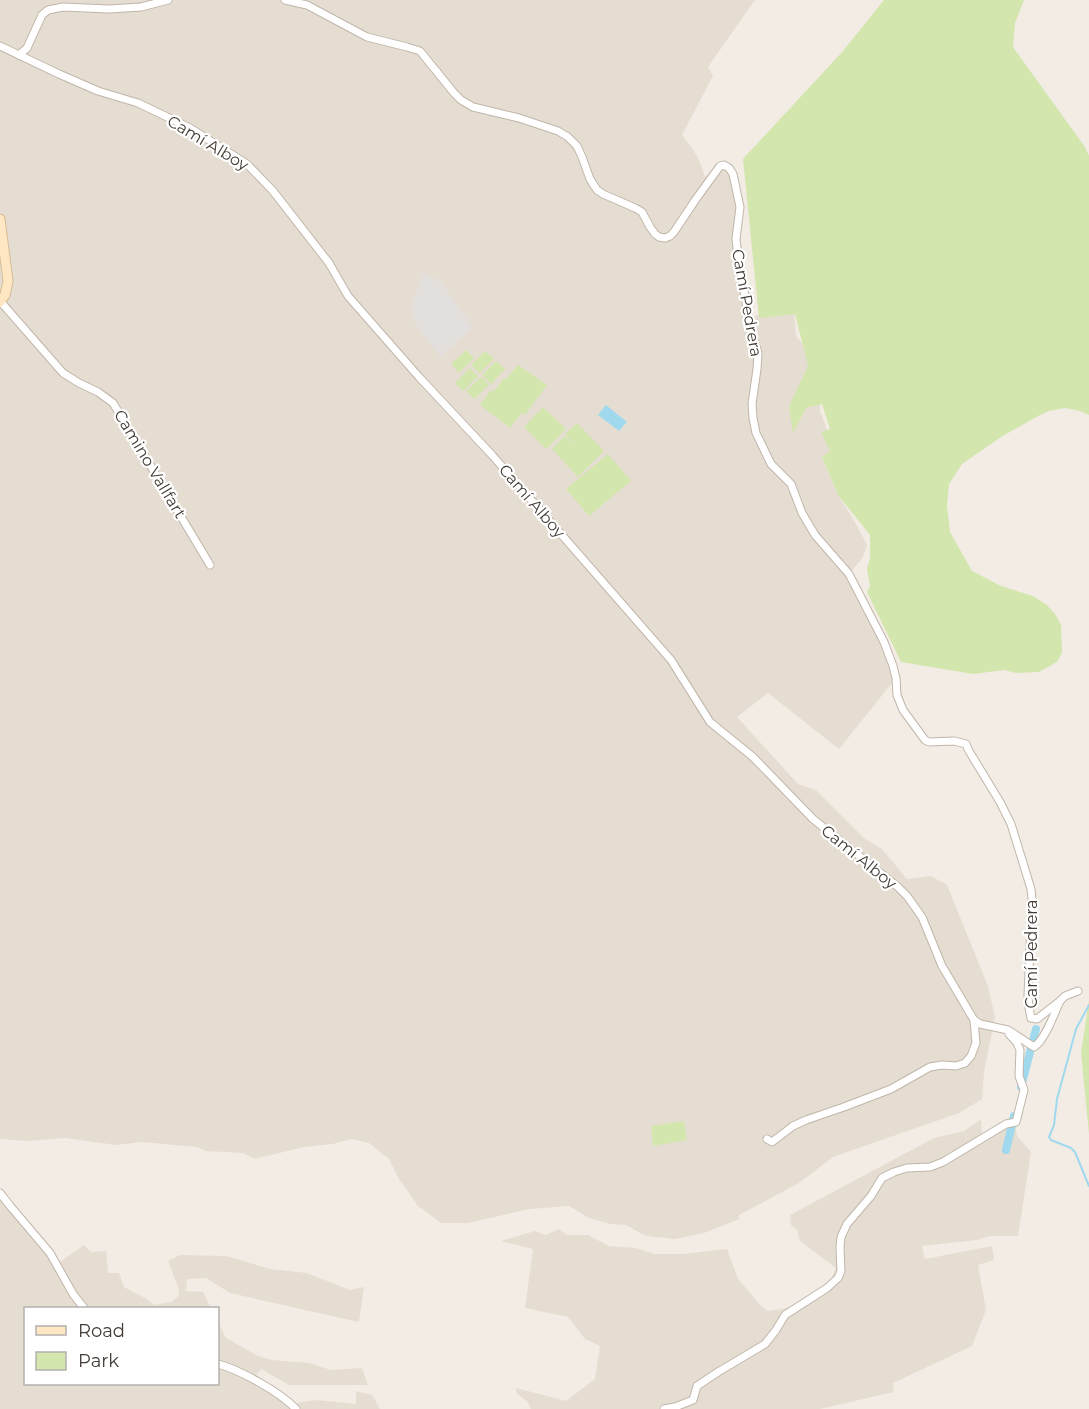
<svg xmlns="http://www.w3.org/2000/svg" width="1089" height="1409" font-family="Montserrat,sans-serif">
<rect width="100%" height="100%" fill="#f2ece4"/>
<g fill="#e6ddd2">
<path d="M 0,0 L 755,0 L 708,67 L 713,76 L 682,135 L 693,149 L 700,162 L 705,177 L 721,161 L 733,165 L 742,202 L 740,239 L 753,316 L 794,309 L 796,336 L 822,368 L 820,411 L 834,448 L 822,458 L 838,495 L 855,522 L 867,545 L 863,557 L 849,574 L 884,642 L 896,678 L 839,749 L 768,693 L 737,717 L 798,784 L 816,790 L 865,839 L 882,849 L 907,879 L 931,876 L 947,885 L 988,986 L 995,1017 L 984,1072 L 982,1099 L 959,1113 L 833,1157 L 799,1183 L 739,1215 L 739,1219 L 704,1233 L 675,1239 L 646,1236 L 626,1225 L 610,1224 L 589,1218 L 569,1206 L 530,1209 L 468,1223 L 441,1223 L 418,1206 L 399,1179 L 389,1159 L 369,1143 L 351,1139 L 333,1144 L 304,1147 L 254,1159 L 244,1153 L 205,1151 L 197,1147 L 142,1142 L 116,1145 L 65,1138 L 28,1141 L 0,1139 Z"/>
<path d="M 981,1119 L 982,1137 L 1017,1120 L 1016,1130 L 1017,1136 L 1031,1152 L 1018,1236 L 990,1236 L 977,1240 L 922,1246 L 925,1259 L 992,1246 L 994,1260 L 978,1265 L 986,1310 L 972,1346 L 893,1383 L 894,1392 L 820,1409 L 531,1409 L 527,1401 L 517,1394 L 516,1388 L 566,1401 L 595,1379 L 600,1346 L 585,1339 L 568,1317 L 525,1308 L 533,1249 L 501,1241 L 535,1231 L 546,1235 L 559,1229 L 567,1235 L 588,1235 L 609,1246 L 636,1248 L 655,1254 L 683,1254 L 727,1249 L 738,1279 L 761,1306 L 768,1311 L 787,1308 L 827,1288 L 836,1268 L 800,1241 L 797,1230 L 791,1225 L 790,1215 L 934,1138 L 964,1131 Z"/>
<path d="M 0,1193 L 57,1264 L 84,1245 L 91,1252 L 106,1251 L 108,1273 L 119,1273 L 124,1287 L 147,1299 L 154,1305 L 171,1302 L 179,1296 L 178,1287 L 168,1261 L 180,1255 L 226,1256 L 270,1269 L 307,1273 L 350,1290 L 364,1287 L 359,1322 L 230,1293 L 206,1278 L 187,1279 L 186,1291 L 203,1292 L 211,1308 L 26,1308 L 26,1384 L 218,1384 L 218,1322 L 226,1338 L 258,1356 L 272,1360 L 309,1363 L 331,1370 L 362,1368 L 368,1385 L 289,1385 L 261,1369 L 253,1379 L 291,1404 L 316,1400 L 356,1404 L 356,1391 L 372,1395 L 380,1409 L 0,1409 Z"/>
</g>
<g fill="#d3e6ad">
<path d="M 884,0 L 1024,0 L 1015,23 L 1013,47 L 1085,147 L 1089,156 L 1089,415 L 1080,411 L 1065,408 L 1049,411 L 1038,416 L 1001,437 L 962,464 L 949,484 L 947,506 L 950,532 L 972,571 L 1001,586 L 1033,596 L 1047,605 L 1055,614 L 1061,625 L 1062,653 L 1057,662 L 1039,672 L 1016,673 L 1004,670 L 973,674 L 901,662 L 867,592 L 870,586 L 867,569 L 870,558 L 870,535 L 838,495 L 822,457 L 830,451 L 821,432 L 830,429 L 822,404 L 806,408 L 793,433 L 789,406 L 808,366 L 795,314 L 759,318 L 743,159 L 843,51 Z"/>
<path d="M 466,350 L 474,358 L 459,373 L 451,364 Z"/>
<path d="M 485,351 L 494,359 L 480,373 L 471,365 Z"/>
<path d="M 496,361 L 505,369 L 491,384 L 482,375 Z"/>
<path d="M 518,365 L 547,385 L 525,415 L 522,413 L 510,428 L 480,405 L 491,390 L 494,391 L 504,378 L 506,379 Z"/>
<path d="M 470,368 L 478,376 L 463,391 L 455,383 Z"/>
<path d="M 481,377 L 489,385 L 474,399 L 466,391 Z"/>
<path d="M 543,407 L 566,429 L 546,449 L 524,427 Z"/>
<path d="M 577,423 L 604,451 L 578,477 L 552,449 L 565,436 L 577,448 L 565,434 Z"/>
<path d="M 608,454 L 631,481 L 589,516 L 566,489 Z"/>
<path d="M 1089,1000 L 1089,1134 L 1081,1053 Z"/>
<path d="M 684,1121 L 687,1140 L 653,1146 L 651,1126 Z"/>
</g>
<path fill="#e2dfdc" d="M 424,272 L 441,282 L 473,327 L 440,357 L 413,320 L 412,305 Z"/>
<path fill="#a0d9ee" d="M 606,405 L 627,422 L 619,431 L 598,415 Z"/>
<g fill="none" stroke-linecap="round" stroke-linejoin="round">
<path stroke="#a0d9ee" stroke-width="2" d="M 1089,1005 L 1076,1029 L 1057,1099 L 1054,1125 L 1049,1137 L 1051,1140 L 1071,1148 L 1075,1152 L 1089,1186"/>
<g stroke="#a0d9ee" stroke-width="8">
<path d="M 1021,1087 L 1036,1029"/>
<path d="M 1006,1150 L 1014,1116"/>
</g>
<defs>
<g id="minor">
<path d="M 285,0 L 307,5 L 367,37 L 407,47 L 420,51 L 454,93 L 461,100 L 473,107 L 519,118 L 558,131 L 568,137 L 577,146 L 582,157 L 590,179 L 597,190 L 603,194 L 635,208 L 642,212 L 650,227 L 655,234 L 659,237 L 665,238 L 670,236 L 674,232 L 696,199 L 720,166 L 724,165 L 729,168 L 733,174 L 740,207 L 736,239 L 738,256 L 751,331 L 758,353 L 757,369 L 752,404 L 753,418 L 756,433 L 771,464 L 791,484 L 802,513 L 815,535 L 849,574 L 884,642 L 893,666 L 896,678 L 897,695 L 903,710 L 925,740 L 929,742 L 954,741 L 966,744 L 969,751 L 1000,802 L 1011,824 L 1031,889 L 1032,899 L 1028,996 L 1029,1008 L 1031,1018 L 1037,1019 L 1060,1001"/>
<path d="M 0,46 L 59,74 L 98,91 L 138,103 L 190,128 L 247,164 L 273,191 L 329,263 L 348,296 L 419,377 L 492,455 L 671,660 L 710,722 L 753,757 L 813,819 L 898,887 L 907,896 L 922,917 L 942,966 L 974,1020 L 980,1024 L 1008,1030 L 1034,1047 C 1045,1040 1054,1014 1060,1001 L 1065,996 L 1078,991"/>
<path d="M 19,55 L 27,48 L 42,15 L 48,10 L 63,7 L 109,9 L 141,7 L 168,0"/>
<path d="M 0,301 L 63,373 L 79,383 L 98,392 L 113,403 L 210,565"/>
<path d="M 767,1139 L 772,1142 L 793,1126 L 806,1120 L 844,1107 L 891,1089 L 930,1067 L 942,1065 L 956,1066 L 965,1063 L 971,1056 L 976,1043 L 974,1020"/>
<path d="M 0,1193 L 11,1207 L 50,1253 L 73,1294 L 84,1308"/>
<path d="M 218,1364 C 240,1370 280,1392 296,1409"/>
<path d="M 664,1409 L 675,1407 L 693,1400 L 697,1386 L 718,1372 L 765,1344 L 776,1330 L 785,1315 L 827,1288 L 838,1278 L 841,1271 L 840,1248 L 841,1237 L 847,1224 L 871,1196 L 882,1178 L 894,1172 L 907,1168 L 930,1167 L 943,1162 L 1006,1124 L 1016,1122 L 1024,1090 L 1019,1076 L 1020,1050 L 1017,1043 L 1009,1034"/>
</g>
<path id="secondary" d="M 0,219 L 8,281 L 5,295 L 0,302"/>
</defs>
<use href="#minor" stroke="#c0b5aa" stroke-width="9"/>
<use href="#secondary" stroke="#d4bc96" stroke-width="11"/>
<use href="#minor" stroke="#fff" stroke-width="7"/>
<use href="#secondary" stroke="#fee7c2" stroke-width="9"/>
</g>
<g text-anchor="middle" dominant-baseline="central" stroke-width="4.5" stroke-linejoin="round" paint-order="stroke">
<g font-size="16" fill="#443b34" stroke="#fff">
<text transform="translate(208 143) rotate(31)">Camí Alboy</text>
<text transform="translate(747 303) rotate(80)">Camí Pedrera</text>
<text transform="translate(150 464) rotate(59)">Camino Vallfart</text>
<text transform="translate(532 501) rotate(49)">Camí Alboy</text>
<text transform="translate(859 857) rotate(39)">Camí Alboy</text>
<text transform="translate(1031 954) rotate(-90)">Camí Pedrera</text>
</g>
</g>
<rect x="24" y="1307" width="195" height="78" fill="#ffffff" stroke="#b4b1ae" stroke-width="1.5"/>
<rect x="36" y="1326" width="30" height="9" fill="#fee7c2" stroke="#b4b1ae" stroke-width="1.5"/>
<text x="78" y="1337" font-size="18" fill="#443b34">Road</text>
<rect x="36" y="1352" width="30" height="18" fill="#d3e6ad" stroke="#b4b1ae" stroke-width="1.5"/>
<text x="78" y="1367" font-size="18" fill="#443b34">Park</text>
</svg>
